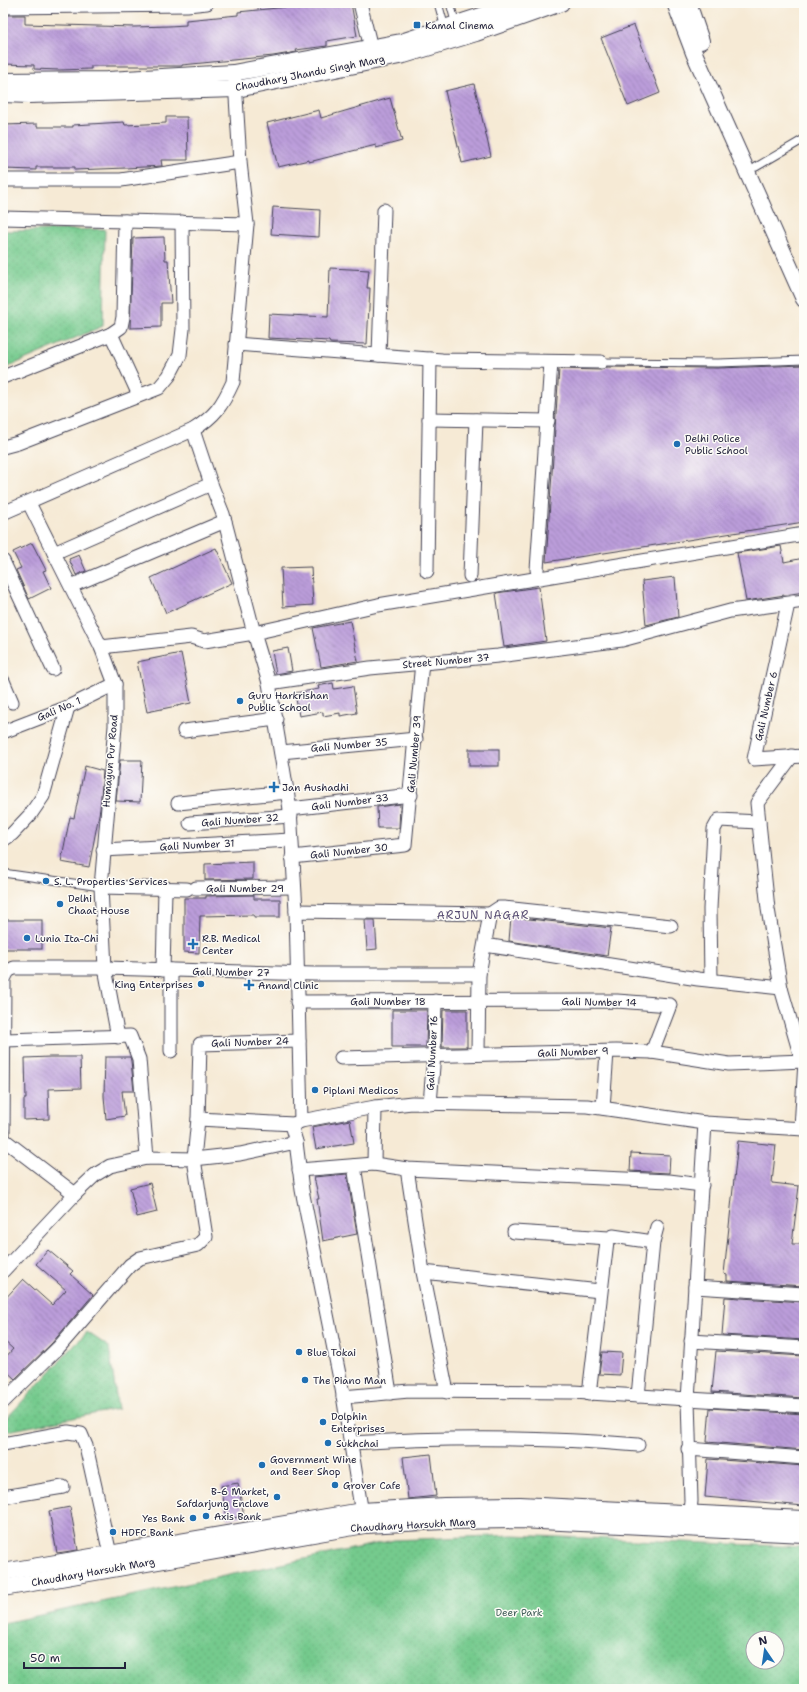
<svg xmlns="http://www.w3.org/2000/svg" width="807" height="1692" font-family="'Shantell Sans',sans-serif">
<defs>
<pattern id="park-dots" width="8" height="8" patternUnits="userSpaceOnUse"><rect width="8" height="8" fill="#75ca8d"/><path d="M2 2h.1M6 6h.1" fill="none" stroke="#65ad7b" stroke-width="1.8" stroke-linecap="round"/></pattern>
<pattern id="building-back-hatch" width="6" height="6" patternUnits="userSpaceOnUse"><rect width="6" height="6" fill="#bb9dda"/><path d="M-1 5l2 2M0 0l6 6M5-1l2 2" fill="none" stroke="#9880b2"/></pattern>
</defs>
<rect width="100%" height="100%" fill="#fdfcf7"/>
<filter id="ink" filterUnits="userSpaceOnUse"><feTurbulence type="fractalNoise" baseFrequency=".025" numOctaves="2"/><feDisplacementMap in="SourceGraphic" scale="8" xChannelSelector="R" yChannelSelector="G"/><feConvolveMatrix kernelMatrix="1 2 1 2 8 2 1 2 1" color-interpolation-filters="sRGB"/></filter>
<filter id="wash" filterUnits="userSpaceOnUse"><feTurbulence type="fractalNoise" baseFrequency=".012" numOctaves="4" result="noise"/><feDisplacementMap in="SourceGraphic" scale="16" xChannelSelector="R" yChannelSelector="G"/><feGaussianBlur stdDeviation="0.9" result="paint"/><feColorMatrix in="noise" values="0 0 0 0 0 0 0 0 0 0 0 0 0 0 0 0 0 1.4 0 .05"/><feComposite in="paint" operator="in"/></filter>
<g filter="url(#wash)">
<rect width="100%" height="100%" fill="#f6ead5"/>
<g fill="url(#park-dots)" stroke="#4c7664" fill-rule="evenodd">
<path d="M 105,229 L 103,326 L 3,369 L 3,231 Z"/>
<path d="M 87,1332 L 109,1347 L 118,1409 L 3,1432 L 3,1422 Z"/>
<path d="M 513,1535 L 804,1547 L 804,1689 L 3,1689 L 3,1623 L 394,1540 ZM 753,1638 L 777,1638 L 777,1662 L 753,1662 Z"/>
</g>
<g id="blocks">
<g fill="url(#building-back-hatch)">
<path d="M 297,3 L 351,3 L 357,36 L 327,41 L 327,46 L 296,50 L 297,52 L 273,56 L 182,65 L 182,66 L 91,66 L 91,69 L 59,70 L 34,69 L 34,65 L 3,64 L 3,15 L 25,15 L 25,24 L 134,27 L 169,26 L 186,25 L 186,20 L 238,15 L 238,12 L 297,6 Z"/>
<path d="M 634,25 L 660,93 L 628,106 L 601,38 Z"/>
<path d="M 474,84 L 491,156 L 462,163 L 445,91 Z"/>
<path d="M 390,98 L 402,141 L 376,148 L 376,145 L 309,162 L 309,160 L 278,167 L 267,123 L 319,110 L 321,118 Z"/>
<path d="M 166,117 L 187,117 L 188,160 L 161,160 L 162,166 L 126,168 L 75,170 L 75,167 L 36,167 L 36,170 L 3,169 L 3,125 L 37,124 L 37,127 L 73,127 L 73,125 L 124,122 L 125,125 L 166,123 Z"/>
<path d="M 273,207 L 320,210 L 319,237 L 271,234 Z"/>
<path d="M 164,237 L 165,260 L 168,260 L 171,303 L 161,303 L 161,327 L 130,328 L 133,238 Z"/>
<path d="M 330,268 L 369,270 L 367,288 L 370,288 L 367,344 L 330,343 L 329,341 L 268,338 L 269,314 L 328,317 Z"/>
<path d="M 804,365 L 804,522 L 546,562 L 559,369 L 601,370 L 607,367 L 718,368 Z"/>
<path d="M 32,543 L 46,570 L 43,571 L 51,588 L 29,599 L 16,570 L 21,568 L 13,552 Z"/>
<path d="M 781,546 L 784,562 L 804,558 L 804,592 L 746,601 L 737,553 Z"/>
<path d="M 216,548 L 232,583 L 166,613 L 151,578 Z"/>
<path d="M 79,555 L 86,571 L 76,575 L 69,559 Z"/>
<path d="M 311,567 L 313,605 L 283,607 L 281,568 Z"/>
<path d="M 675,577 L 678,617 L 646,625 L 642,581 Z"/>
<path d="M 539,587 L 546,641 L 504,647 L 496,593 Z"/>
<path d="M 350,621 L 358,661 L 321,667 L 313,628 Z"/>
<path d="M 288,648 L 292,671 L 276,674 L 272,651 Z"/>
<path d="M 181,653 L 191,703 L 147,712 L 137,662 Z"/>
<path d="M 333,683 L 334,689 L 353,686 L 357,713 L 340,716 L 340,713 L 323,716 L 323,712 L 299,716 L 295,693 L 319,689 L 318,686 Z"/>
<rect x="469" y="749" width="30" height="17"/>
<path d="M 120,760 L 142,760 L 140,802 L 116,801 Z"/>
<path d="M 85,766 L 103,771 L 100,809 L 89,867 L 61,862 L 70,817 L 74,818 Z"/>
<path d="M 400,804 L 399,828 L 378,828 L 377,807 Z"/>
<path d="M 253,862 L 253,879 L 205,880 L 205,864 Z"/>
<path d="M 254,895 L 254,899 L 280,899 L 280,917 L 254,917 L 254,915 L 200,916 L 199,953 L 184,952 L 184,898 L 206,898 L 206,896 Z"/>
<path d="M 511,917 L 611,928 L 607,956 L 509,941 Z"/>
<rect x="3" y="920" width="39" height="29"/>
<path d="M 365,920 L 375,920 L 377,949 L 367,950 Z"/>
<path d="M 392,1010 L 427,1010 L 426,1047 L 392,1047 Z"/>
<path d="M 443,1010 L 467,1010 L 467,1047 L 442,1047 Z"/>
<path d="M 50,1057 L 80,1057 L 81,1088 L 48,1089 L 49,1119 L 24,1120 L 24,1099 L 26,1099 L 25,1058 Z"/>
<path d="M 105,1057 L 130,1057 L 131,1061 L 134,1091 L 122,1091 L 125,1116 L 106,1119 L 104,1096 Z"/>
<path d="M 350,1120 L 354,1143 L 316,1149 L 312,1127 Z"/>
<path d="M 738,1141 L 776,1145 L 772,1183 L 799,1186 L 792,1244 L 804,1244 L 804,1286 L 727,1281 L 727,1275 L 724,1274 Z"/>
<path d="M 631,1153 L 670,1155 L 669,1173 L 630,1171 Z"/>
<path d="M 347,1174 L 357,1234 L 323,1241 L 317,1199 L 319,1199 L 314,1177 Z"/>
<path d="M 150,1183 L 157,1212 L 137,1217 L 130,1188 Z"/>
<path d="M 48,1250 L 73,1271 L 70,1274 L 93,1295 L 52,1343 L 15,1379 L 3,1368 L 3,1360 L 13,1349 L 3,1340 L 3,1301 L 23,1279 L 52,1305 L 66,1290 L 36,1264 Z"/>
<path d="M 725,1297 L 804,1302 L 804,1340 L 722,1335 Z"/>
<path d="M 716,1351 L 804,1356 L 804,1398 L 712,1392 Z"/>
<path d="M 602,1352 L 622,1353 L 620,1375 L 599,1374 Z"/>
<path d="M 710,1408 L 804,1414 L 804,1450 L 707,1442 Z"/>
<path d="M 431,1454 L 436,1496 L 408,1499 L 403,1457 Z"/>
<path d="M 708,1459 L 804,1466 L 804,1506 L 705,1497 Z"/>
<path d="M 238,1483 L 244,1516 L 227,1519 L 221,1486 Z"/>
<path d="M 70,1507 L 78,1550 L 57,1553 L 49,1511 Z"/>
</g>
</g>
</g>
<g filter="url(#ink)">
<use href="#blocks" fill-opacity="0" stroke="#424052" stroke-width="1"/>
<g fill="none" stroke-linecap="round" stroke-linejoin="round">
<defs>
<g id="service">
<path d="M 438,3 L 445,28"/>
<path d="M 450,3 L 456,25"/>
<path d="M 756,167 L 804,139"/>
<path d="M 601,362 L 718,363 L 804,360"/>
<path d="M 3,873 L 101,887"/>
<path d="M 798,1128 L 802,1061"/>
</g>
<g id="minor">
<path d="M 360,3 L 371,48"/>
<path d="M 3,7 L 187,5 L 207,3"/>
<path d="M 3,180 L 121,180 L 240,162"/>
<path d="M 3,218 L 247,224"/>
<path d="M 111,334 L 139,395"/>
<path d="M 236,344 L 442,360 L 601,362"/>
<path d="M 379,355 L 384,210"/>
<path d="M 3,377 L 111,334 L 121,327 L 123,317 L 125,221"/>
<path d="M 429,419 L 548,421"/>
<path d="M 193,430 L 211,484"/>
<path d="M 3,447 L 18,443 L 159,388 L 169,376 L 180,355 L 183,329 L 182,222"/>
<path d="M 29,503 L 101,647 L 115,684 L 115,726 L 101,887 L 105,968 L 118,1037"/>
<path d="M 3,513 L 193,430 C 215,416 222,406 233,382 L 247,224 L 240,162 L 235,81"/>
<path d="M 54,553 L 211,484 L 223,514 L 254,633 L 269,683 L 290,809 L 296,911"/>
<path d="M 3,561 L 53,669"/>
<path d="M 537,570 L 551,362"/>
<path d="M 427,571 L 430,359"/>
<path d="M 470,576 L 476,420"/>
<path d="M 71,586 L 225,521"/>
<path d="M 788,604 L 754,759 L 804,756"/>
<path d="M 101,647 L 191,637 L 204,641 L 254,633 L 378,605 L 804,534"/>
<path d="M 3,681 L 12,702"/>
<path d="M 269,683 L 370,668 L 498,656 L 622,640 L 730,611 L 804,601"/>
<path d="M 184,731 L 276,719"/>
<path d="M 3,732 L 68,707 L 115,684"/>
<path d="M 281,752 L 416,739"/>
<path d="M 792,756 L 757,803 L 768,909 L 781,988 L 802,1061"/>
<path d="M 178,803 L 288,792"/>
<path d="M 290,809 L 411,795"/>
<path d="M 190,823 L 291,816"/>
<path d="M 3,840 L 12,834 L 30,815 L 43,796 L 68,707"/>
<path d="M 103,850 L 291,840"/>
<path d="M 292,857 L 405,845 L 422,662"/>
<path d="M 101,887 L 187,889"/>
<path d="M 196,888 L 293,887"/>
<path d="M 485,945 L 698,979 L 781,988"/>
<path d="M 163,970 L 165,890"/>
<path d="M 711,980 L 710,909 L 714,829 L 719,820 L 759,822"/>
<path d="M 297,1002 L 617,1001 L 670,1005 L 652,1052"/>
<path d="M 5,1040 L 130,1036 L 139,1059 L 147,1158"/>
<path d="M 171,1051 L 171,970"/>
<path d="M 478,1054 L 479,974 L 490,914 L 499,908 L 504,908 L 671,926"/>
<path d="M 341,1058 L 616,1051 L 652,1052 L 729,1064 L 804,1061"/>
<path d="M 430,1104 L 434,1054 L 435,1001"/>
<path d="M 603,1108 L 607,1052"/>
<path d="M 198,1119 L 294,1124"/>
<path d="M 301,1121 L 296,911 L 490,914"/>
<path d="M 3,1139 L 4,979 L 8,971 L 14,968 L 105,968 L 314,974 L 479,974"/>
<path d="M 3,1139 L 75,1194"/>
<path d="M 296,1142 L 292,1128 L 294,1124 L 301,1121 L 375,1107 L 412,1103 L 587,1106 L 705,1123 L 804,1129"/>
<path d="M 374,1164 L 375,1107"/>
<path d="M 354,1166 L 390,1393"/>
<path d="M 407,1169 L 423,1272 L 447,1392"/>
<path d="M 299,1170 L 374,1164 L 407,1169 L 669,1181 L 702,1185"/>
<path d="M 514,1232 L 609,1238"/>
<path d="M 3,1271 L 75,1194 L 95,1175 L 110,1166 L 147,1158 L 194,1159 L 240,1154 L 296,1142 L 302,1190 L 342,1389 L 363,1520"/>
<path d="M 423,1272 L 600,1291"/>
<path d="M 695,1287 L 804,1294"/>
<path d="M 691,1341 L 804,1348"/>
<path d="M 589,1394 L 607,1241 L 613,1236 L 653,1242"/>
<path d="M 638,1396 L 653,1242 L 657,1227"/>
<path d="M 343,1397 L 409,1391 L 573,1392 L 804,1406"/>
<path d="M 3,1402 L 58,1348 L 130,1265 L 140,1258 L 198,1245 L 206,1237 L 194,1159 L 198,1119 L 200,1044 L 299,1041"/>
<path d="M 350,1443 C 446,1437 542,1437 638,1445"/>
<path d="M 3,1444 L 68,1432 L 81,1434 L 86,1446 L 112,1563"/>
<path d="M 688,1449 L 804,1458"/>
<path d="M 3,1497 L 63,1487"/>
<path d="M 689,1522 L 691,1501 L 688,1400 L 705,1123"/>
</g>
<g id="tertiary">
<path d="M 675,3 L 694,53 L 804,299"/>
<path d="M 688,3 L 701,41"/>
<path d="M 3,81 L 108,80 L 233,73 L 401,42 L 521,3"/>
<path d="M 3,94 L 29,95 L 237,89 L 404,55 L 476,33 L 561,3"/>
<path d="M 3,1572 L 362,1511 L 444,1506 L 520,1505 L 804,1519"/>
<path d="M 3,1588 L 365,1525 L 444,1521 L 520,1520 L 804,1534"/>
</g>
</defs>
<use href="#service" stroke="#424052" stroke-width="9"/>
<use href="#minor" stroke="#424052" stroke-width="15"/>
<use href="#tertiary" stroke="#424052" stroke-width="18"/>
<use href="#service" stroke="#fff" stroke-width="7"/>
<use href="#minor" stroke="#fff" stroke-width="13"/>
<use href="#tertiary" stroke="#fff" stroke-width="16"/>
</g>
</g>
<g fill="#1f6fb2" stroke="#fdfcf7" stroke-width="1.5">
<rect x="413" y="21" width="8" height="8" rx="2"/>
<circle cx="677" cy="444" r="4"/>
<circle cx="240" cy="701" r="4"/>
<path d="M272 781h4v4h4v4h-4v4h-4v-4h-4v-4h4z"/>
<circle cx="46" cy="881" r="4"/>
<circle cx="60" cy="904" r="4"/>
<circle cx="27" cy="938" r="4"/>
<path d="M191 938h4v4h4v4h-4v4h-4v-4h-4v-4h4z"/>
<circle cx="201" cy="984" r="4"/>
<path d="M247 979h4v4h4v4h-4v4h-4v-4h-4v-4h4z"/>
<circle cx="315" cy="1090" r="4"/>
<circle cx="299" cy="1352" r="4"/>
<circle cx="305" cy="1380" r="4"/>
<circle cx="323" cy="1422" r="4"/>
<circle cx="328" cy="1443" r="4"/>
<circle cx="262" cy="1465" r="4"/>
<circle cx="335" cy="1485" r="4"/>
<circle cx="277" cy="1497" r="4"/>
<circle cx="206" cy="1516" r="4"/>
<circle cx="193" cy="1518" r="4"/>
<circle cx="113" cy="1532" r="4"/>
</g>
<g text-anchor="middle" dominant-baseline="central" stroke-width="3" stroke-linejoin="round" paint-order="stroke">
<g font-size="10" fill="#22223b" stroke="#fdfcf7" text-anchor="start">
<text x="425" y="25">Kamal Cinema</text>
<text x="685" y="438">Delhi Police<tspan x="685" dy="12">Public School</tspan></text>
<text x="248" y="695">Guru Harkrishan<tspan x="248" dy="12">Public School</tspan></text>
<text x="282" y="787">Jan Aushadhi</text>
<text x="54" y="881">S. L. Properties Services</text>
<text x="68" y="898">Delhi<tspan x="68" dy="12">Chaat House</tspan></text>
<text x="35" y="938">Lunia Ita-Chi</text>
<text x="202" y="938">R.B. Medical<tspan x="202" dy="12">Center</tspan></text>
<text x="193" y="984" text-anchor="end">King Enterprises</text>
<text x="258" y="985">Anand Clinic</text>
<text x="323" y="1090">Piplani Medicos</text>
<text x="307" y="1352">Blue Tokai</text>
<text x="313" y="1380">The Piano Man</text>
<text x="331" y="1416">Dolphin<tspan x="331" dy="12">Enterprises</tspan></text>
<text x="336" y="1443">Sukhchai</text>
<text x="270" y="1459">Government Wine<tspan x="270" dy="12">and Beer Shop</tspan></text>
<text x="343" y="1485">Grover Cafe</text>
<text x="269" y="1491" text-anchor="end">B-6 Market,<tspan x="269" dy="12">Safdarjung Enclave</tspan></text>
<text x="214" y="1516">Axis Bank</text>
<text x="185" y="1518" text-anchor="end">Yes Bank</text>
<text x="121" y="1532">HDFC Bank</text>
</g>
<g font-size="10" fill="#22223b" stroke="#fdfcf7">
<text transform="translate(310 73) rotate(-11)">Chaudhary Jhandu Singh Marg</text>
<text transform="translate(446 661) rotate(-5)">Street Number 37</text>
<text transform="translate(766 706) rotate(-77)">Gali Number 6</text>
<text transform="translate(59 709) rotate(-23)">Gali No. 1</text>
<text transform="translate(349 745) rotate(-5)">Gali Number 35</text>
<text transform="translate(414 754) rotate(-85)">Gali Number 39</text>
<text transform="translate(110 761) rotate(-85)">Humayun Pur Road</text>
<text transform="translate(350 802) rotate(-7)">Gali Number 33</text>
<text transform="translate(240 820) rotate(-4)">Gali Number 32</text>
<text transform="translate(197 845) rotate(-3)">Gali Number 31</text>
<text transform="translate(349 851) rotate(-6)">Gali Number 30</text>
<text x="245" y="888">Gali Number 29</text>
<text transform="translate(231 972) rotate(1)">Gali Number 27</text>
<text x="388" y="1001">Gali Number 18</text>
<text transform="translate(599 1002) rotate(1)">Gali Number 14</text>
<text transform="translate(250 1042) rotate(-2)">Gali Number 24</text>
<text transform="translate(573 1052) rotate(-2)">Gali Number 9</text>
<text transform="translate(432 1053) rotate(-87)">Gali Number 16</text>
<text transform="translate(413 1525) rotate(-3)">Chaudhary Harsukh Marg</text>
<text transform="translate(93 1572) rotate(-10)">Chaudhary Harsukh Marg</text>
</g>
<g font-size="10" fill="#3f5d58" stroke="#fdfcf7">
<text x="519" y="1612">Deer Park</text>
</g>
<g font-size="11" letter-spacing="1" fill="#584d73" stroke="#fdfcf7">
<text x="483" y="915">ARJUN NAGAR</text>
</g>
</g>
<rect width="807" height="1692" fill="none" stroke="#fdfcf7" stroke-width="16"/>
<g transform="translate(765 1650) rotate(347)"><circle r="19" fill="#fdfcf7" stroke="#a5a5ac"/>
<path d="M0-3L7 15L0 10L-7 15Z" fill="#1f6fb2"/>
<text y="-6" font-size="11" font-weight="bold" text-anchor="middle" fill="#22223b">N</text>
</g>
<path d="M24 1662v6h101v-6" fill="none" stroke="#22223b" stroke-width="2"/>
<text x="30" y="1662" font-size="12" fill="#22223b" stroke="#fdfcf7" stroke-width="3" paint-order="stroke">50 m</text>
</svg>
